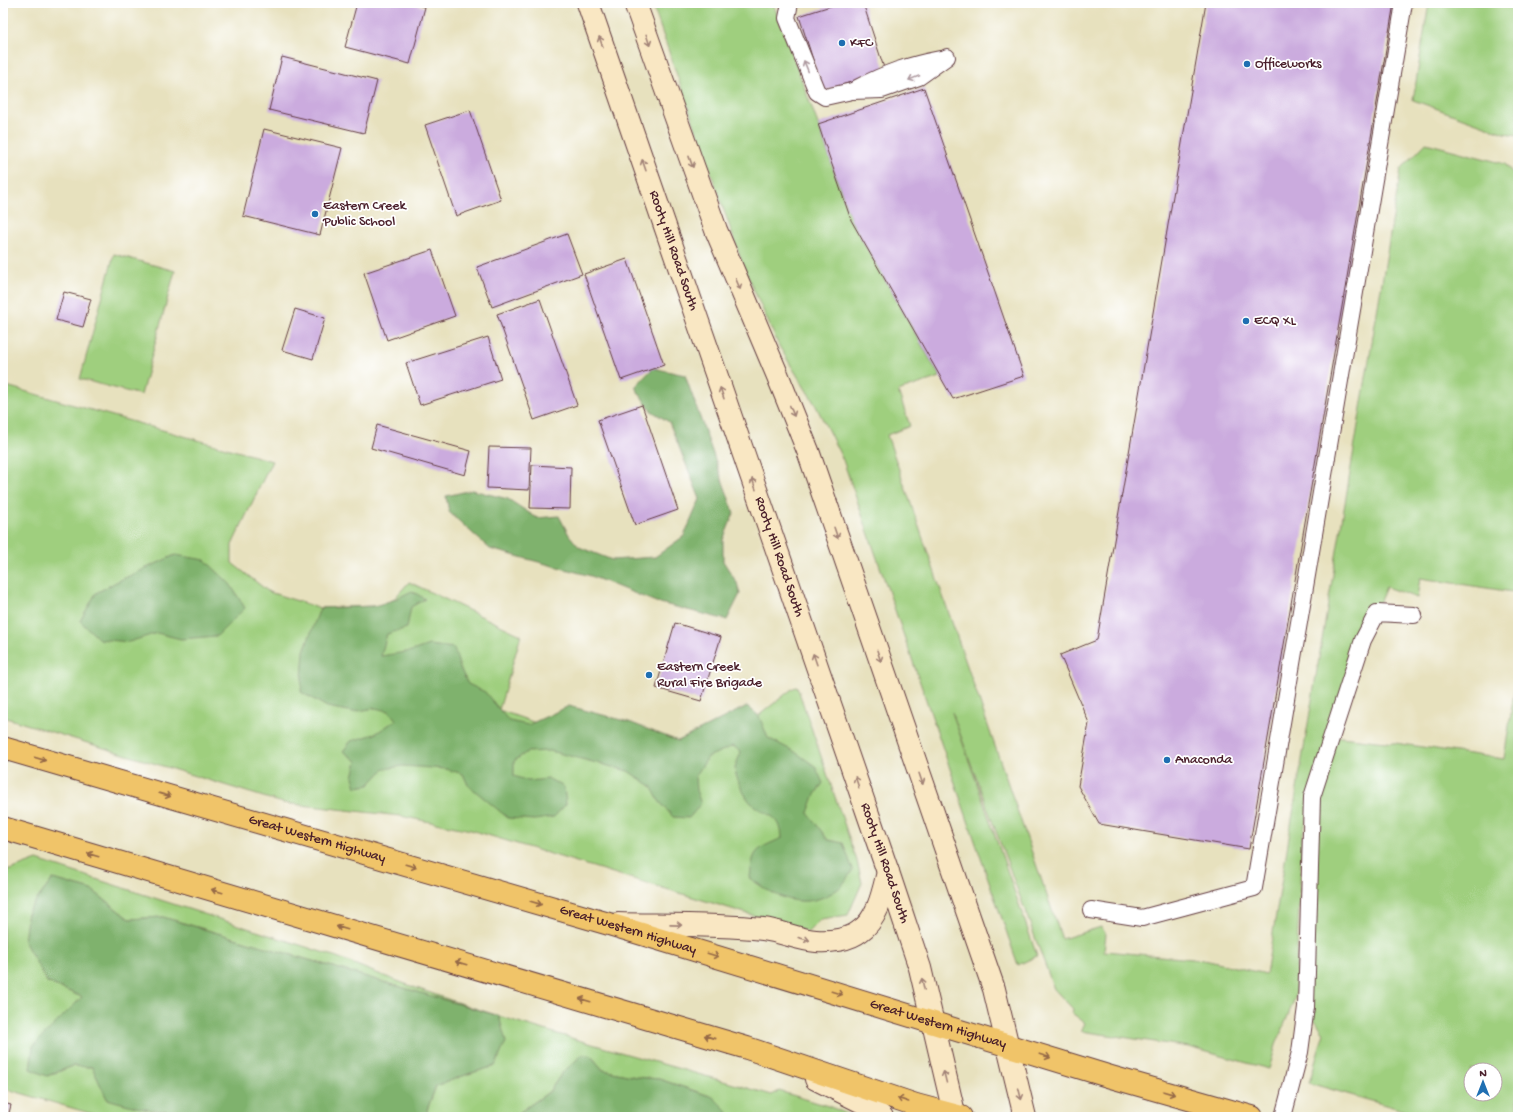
<svg xmlns="http://www.w3.org/2000/svg" width="1521" height="1120" font-family="'Gochi Hand',sans-serif">
<rect width="100%" height="100%" fill="#fff"/>
<filter id="ink" filterUnits="userSpaceOnUse"><feTurbulence type="fractalNoise" baseFrequency=".025" numOctaves="2"/><feDisplacementMap in="SourceGraphic" scale="8" xChannelSelector="R" yChannelSelector="G"/><feConvolveMatrix kernelMatrix="1 2 1 2 8 2 1 2 1" color-interpolation-filters="sRGB"/></filter>
<filter id="wash" filterUnits="userSpaceOnUse"><feTurbulence type="fractalNoise" baseFrequency=".012" numOctaves="4" result="noise"/><feDisplacementMap in="SourceGraphic" scale="16" xChannelSelector="R" yChannelSelector="G"/><feGaussianBlur stdDeviation="0.9" result="paint"/><feColorMatrix in="noise" values="0 0 0 0 0 0 0 0 0 0 0 0 0 0 0 0 0 1.4 0 .05"/><feComposite in="paint" operator="in"/></filter>
<g filter="url(#wash)">
<rect width="100%" height="100%" fill="#e7e1be"/>
<g fill="#9fcf7e" stroke="#747754" fill-rule="evenodd">
<path d="M 652,3 L 773,3 L 818,124 L 851,220 L 940,377 L 898,391 L 910,426 L 887,435 L 1062,939 L 1101,927 L 1106,934 L 1104,951 L 1204,960 L 1266,974 L 1401,169 L 1426,143 L 1505,164 L 1518,179 L 1518,601 L 1513,592 L 1420,578 L 1417,598 L 1386,587 L 1363,640 L 1332,736 L 1395,743 L 1504,759 L 1518,666 L 1518,1117 L 1427,1117 L 1309,1083 L 1324,1033 L 1306,1007 L 1311,800 L 1302,838 L 1295,998 L 1276,1045 L 1269,1069 L 1189,1047 L 1081,1031 L 1085,1023 L 1072,1013 L 1073,1009 L 1054,989 L 952,712 L 1037,956 L 1018,965 L 843,460 L 816,406 L 779,346 L 744,268 ZM 1471,1070 L 1495,1070 L 1495,1094 L 1471,1094 Z"/>
<path d="M 1429,3 L 1518,3 L 1518,135 L 1504,133 L 1413,100 Z"/>
<path d="M 114,254 L 175,271 L 141,395 L 80,379 Z"/>
<path d="M 3,385 L 272,461 L 232,545 L 232,563 L 269,592 L 320,608 L 375,606 L 393,600 L 409,582 L 521,635 L 499,710 L 684,775 L 792,689 L 797,686 L 857,861 L 862,883 L 848,915 L 821,919 L 808,932 L 471,830 L 400,816 L 283,803 L 3,717 Z"/>
<path d="M 37,860 L 337,957 C 476,1016 627,1053 772,1095 L 779,1091 L 828,1106 L 855,1117 L 733,1117 L 713,1097 L 659,1079 L 636,1077 L 603,1070 L 591,1056 L 562,1073 L 549,1092 L 513,1117 L 429,1117 L 427,1110 L 436,1086 L 468,1074 L 495,1066 L 499,1016 L 163,917 L 129,919 L 92,890 L 53,879 L 28,911 L 47,982 L 82,997 L 33,1046 L 47,1076 L 73,1066 L 92,1067 L 143,1109 L 232,1117 L 103,1117 L 3,1088 L 3,868 L 10,870 Z"/>
</g>
<g fill="#7fb26d" stroke="#64684c">
<path d="M 653,368 L 685,375 L 734,513 L 723,540 L 723,561 L 737,583 L 740,594 L 727,620 L 656,602 L 591,576 L 490,549 L 449,512 L 446,496 L 472,490 L 508,499 L 537,518 L 559,516 L 569,535 L 579,547 L 612,560 L 655,557 L 684,536 L 700,499 L 669,422 L 650,410 L 635,387 Z"/>
<path d="M 175,555 L 205,560 L 230,584 L 245,608 L 217,636 L 181,639 L 157,633 L 129,642 L 99,639 L 80,621 L 96,593 L 116,582 Z"/>
<path d="M 412,591 L 425,599 L 411,607 L 407,628 L 387,634 L 381,656 L 412,651 L 429,645 L 454,648 L 460,668 L 468,684 L 485,692 L 509,721 L 528,725 L 569,706 L 629,722 L 678,741 L 747,706 L 759,716 L 768,738 L 795,752 L 815,766 L 823,783 L 814,796 L 808,813 L 828,840 L 843,843 L 853,870 C 848,876 844,885 838,889 C 806,912 777,899 750,878 C 753,848 756,850 782,838 C 781,813 766,817 751,803 C 745,797 736,779 735,770 C 735,765 739,758 741,752 L 733,746 L 708,757 L 695,777 L 696,790 L 701,804 L 689,818 L 673,817 L 659,801 L 651,786 L 628,771 L 550,751 L 527,752 L 514,761 L 514,776 L 528,781 L 549,779 L 564,787 L 566,804 L 554,817 L 535,820 L 508,818 L 468,785 L 463,774 L 446,769 L 403,766 L 384,769 L 369,785 L 356,787 L 353,777 L 357,761 L 343,751 L 351,741 L 375,734 L 396,720 L 389,711 L 375,708 L 353,712 L 327,707 L 301,692 L 304,651 L 320,608 L 375,606 L 393,600 Z"/>
<path d="M 53,879 L 92,890 L 129,919 L 163,917 L 499,1016 L 506,1042 L 495,1066 L 468,1074 L 436,1086 L 427,1110 L 429,1117 L 232,1117 L 143,1109 L 107,1099 L 92,1067 L 73,1066 L 47,1076 L 30,1069 L 33,1046 L 82,997 L 47,982 L 24,941 L 28,911 Z"/>
<path d="M 582,1055 L 591,1056 L 603,1070 L 636,1077 L 659,1079 L 713,1097 L 733,1117 L 513,1117 L 549,1092 L 562,1073 Z"/>
</g>
<g id="blocks">
<g fill="#cbabde">
<path d="M 357,3 L 410,3 L 425,7 L 410,64 L 345,47 Z"/>
<path d="M 840,3 L 863,3 L 885,71 L 823,91 L 799,16 Z"/>
<path d="M 1206,3 L 1394,3 L 1249,849 L 1099,824 L 1078,786 L 1089,723 L 1060,655 L 1097,640 Z"/>
<path d="M 282,57 L 377,81 L 364,133 L 269,110 Z"/>
<path d="M 924,88 L 1024,376 L 953,399 L 851,220 L 818,124 Z"/>
<path d="M 470,110 L 501,200 L 456,216 L 425,125 Z"/>
<path d="M 264,129 L 342,148 L 320,235 L 243,216 Z"/>
<path d="M 567,234 L 582,274 L 492,307 L 477,267 Z"/>
<path d="M 432,250 L 455,316 L 387,340 L 364,273 Z"/>
<path d="M 627,259 L 664,365 L 621,380 L 584,274 Z"/>
<path d="M 64,292 L 91,299 L 83,327 L 56,320 Z"/>
<path d="M 540,299 L 577,405 L 534,420 L 497,314 Z"/>
<path d="M 295,309 L 325,318 L 313,359 L 282,350 Z"/>
<path d="M 488,337 L 501,379 L 420,405 L 406,363 Z"/>
<path d="M 642,405 L 678,510 L 635,525 L 598,420 Z"/>
<path d="M 377,425 L 471,451 L 465,475 L 371,448 Z"/>
<path d="M 489,447 L 531,448 L 529,490 L 487,488 Z"/>
<path d="M 532,465 L 571,467 L 570,509 L 530,508 Z"/>
<path d="M 675,623 L 721,637 L 701,701 L 656,688 Z"/>
<path d="M 3,1103 L 11,1105 L 8,1117 L 3,1117 Z"/>
</g>
</g>
</g>
<g filter="url(#ink)">
<use href="#blocks" fill-opacity="0" stroke="#623c41" stroke-width="1"/>
<g fill="none" stroke-linecap="round" stroke-linejoin="round">
<defs>
<g id="lane">
<path d="M 790,3 L 787,18 L 817,92 L 825,97 L 852,91 L 882,90 L 919,77 L 947,57"/>
<path d="M 857,88 C 886,73 908,65 940,59"/>
<path d="M 1091,910 L 1142,918 L 1254,888 L 1404,3"/>
<path d="M 1283,1117 L 1300,1052 L 1306,1007 L 1312,797 L 1363,640 L 1377,613 L 1414,615"/>
</g>
<g id="secondary">
<path id="s1" d="M 588,3 L 888,872 L 920,968 L 955,1117"/>
<path d="M 635,3 L 716,230 L 777,374 L 808,451 L 994,989 L 1025,1117"/>
<path d="M 618,924 C 666,925 715,924 763,929 C 781,931 799,940 816,941 C 830,942 849,940 860,931 C 878,919 883,892 888,872"/>
<path d="M 816,1079 L 868,1105 L 882,1117"/>
</g>
<g id="highway">
<path id="s2" d="M 3,748 L 609,924 L 1111,1077 L 1252,1117"/>
<path d="M 3,828 L 747,1048 L 916,1105 L 961,1117"/>
</g>
</defs>
<use href="#lane" stroke="#623c41" stroke-width="18"/>
<use href="#secondary" stroke="#623c41" stroke-width="24"/>
<use href="#highway" stroke="#623c41" stroke-width="24"/>
<use href="#lane" stroke="#fff" stroke-width="16"/>
<use href="#secondary" stroke="#f9e7c3" stroke-width="22"/>
<use href="#highway" stroke="#f0c469" stroke-width="22"/>
</g>
<defs><path id="oneway-shaft" d="M-6 0H5M1.5-3L5.5 0L1.5 3" fill="none" stroke-width="1.6" stroke-linecap="round" stroke-linejoin="round"/></defs>
<g stroke="#a28377">
<use href="#oneway-shaft" transform="translate(648 40) rotate(72)"/>
<use href="#oneway-shaft" transform="translate(601 42) rotate(-109)"/>
<use href="#oneway-shaft" transform="translate(691 162) rotate(70)"/>
<use href="#oneway-shaft" transform="translate(644 165) rotate(-109)"/>
<use href="#oneway-shaft" transform="translate(738 284) rotate(67)"/>
<use href="#oneway-shaft" transform="translate(722 393) rotate(-109)"/>
<use href="#oneway-shaft" transform="translate(792 411) rotate(68)"/>
<use href="#oneway-shaft" transform="translate(754 484) rotate(-109)"/>
<use href="#oneway-shaft" transform="translate(836 533) rotate(71)"/>
<use href="#oneway-shaft" transform="translate(879 656) rotate(71)"/>
<use href="#oneway-shaft" transform="translate(815 659) rotate(-109)"/>
<use href="#oneway-shaft" transform="translate(921 779) rotate(71)"/>
<use href="#oneway-shaft" transform="translate(857 782) rotate(-109)"/>
<use href="#oneway-shaft" transform="translate(676 925) rotate(1)"/>
<use href="#oneway-shaft" transform="translate(804 939) rotate(14)"/>
<use href="#oneway-shaft" transform="translate(923 984) rotate(-102)"/>
<use href="#oneway-shaft" transform="translate(945 1077) rotate(-104)"/>
<use href="#oneway-shaft" transform="translate(1020 1094) rotate(76)"/>
</g>
<g stroke="#ae9aa0">
<use href="#oneway-shaft" transform="translate(806 66) rotate(-112)"/>
<use href="#oneway-shaft" transform="translate(914 78) rotate(158)"/>
</g>
<g stroke="#956947">
<use href="#oneway-shaft" transform="translate(40 759) rotate(16)"/>
<use href="#oneway-shaft" transform="translate(165 795) rotate(16)"/>
<use href="#oneway-shaft" transform="translate(93 855) rotate(-164)"/>
<use href="#oneway-shaft" transform="translate(411 866) rotate(16)"/>
<use href="#oneway-shaft" transform="translate(217 891) rotate(-164)"/>
<use href="#oneway-shaft" transform="translate(536 903) rotate(16)"/>
<use href="#oneway-shaft" transform="translate(342 928) rotate(-164)"/>
<use href="#oneway-shaft" transform="translate(713 955) rotate(17)"/>
<use href="#oneway-shaft" transform="translate(461 963) rotate(-164)"/>
<use href="#oneway-shaft" transform="translate(837 993) rotate(17)"/>
<use href="#oneway-shaft" transform="translate(585 1000) rotate(-164)"/>
<use href="#oneway-shaft" transform="translate(710 1037) rotate(-164)"/>
<use href="#oneway-shaft" transform="translate(1045 1056) rotate(18)"/>
<use href="#oneway-shaft" transform="translate(1169 1093) rotate(16)"/>
<use href="#oneway-shaft" transform="translate(903 1100) rotate(-161)"/>
</g>
</g>
<g fill="#1f6fb2" stroke="#fff" stroke-width="1.5">
<circle cx="842" cy="43" r="4"/>
<circle cx="1247" cy="64" r="4"/>
<circle cx="315" cy="214" r="4"/>
<circle cx="1246" cy="321" r="4"/>
<circle cx="649" cy="675" r="4"/>
<circle cx="1167" cy="760" r="4"/>
</g>
<g text-anchor="middle" dominant-baseline="central" stroke-width="3.5" stroke-linejoin="round" paint-order="stroke">
<g font-size="14" fill="#4a1f2b" stroke="#fff" text-anchor="start">
<text x="850" y="43">KFC</text>
<text x="1255" y="64">Officeworks</text>
<text x="323" y="206">Eastern Creek<tspan x="323" dy="16">Public School</tspan></text>
<text x="1254" y="321">ECQ XL</text>
<text x="657" y="667">Eastern Creek<tspan x="657" dy="16">Rural Fire Brigade</tspan></text>
<text x="1175" y="760">Anaconda</text>
</g>
<g font-size="14" fill="#4a1f2b" stroke="#fff">
<text stroke="none"><textPath href="#s1" startOffset="262">Rooty Hill Road South</textPath></text>
<text stroke="none"><textPath href="#s1" startOffset="586">Rooty Hill Road South</textPath></text>
<text stroke="none"><textPath href="#s2" startOffset="327">Great Western Highway</textPath></text>
<text stroke="none"><textPath href="#s1" startOffset="910">Rooty Hill Road South</textPath></text>
<text stroke="none"><textPath href="#s2" startOffset="651">Great Western Highway</textPath></text>
<text stroke="none"><textPath href="#s2" startOffset="975">Great Western Highway</textPath></text>
</g>
</g>
<rect width="1521" height="1120" fill="none" stroke="#fff" stroke-width="16"/>
<g transform="translate(1483 1082)"><circle r="19" fill="#ffffff" stroke="#b7a5aa"/>
<path d="M0-3L7 15L0 10L-7 15Z" fill="#1f6fb2"/>
<text y="-6" font-size="11" font-weight="bold" text-anchor="middle" fill="#4a1f2b">N</text>
</g>
</svg>
